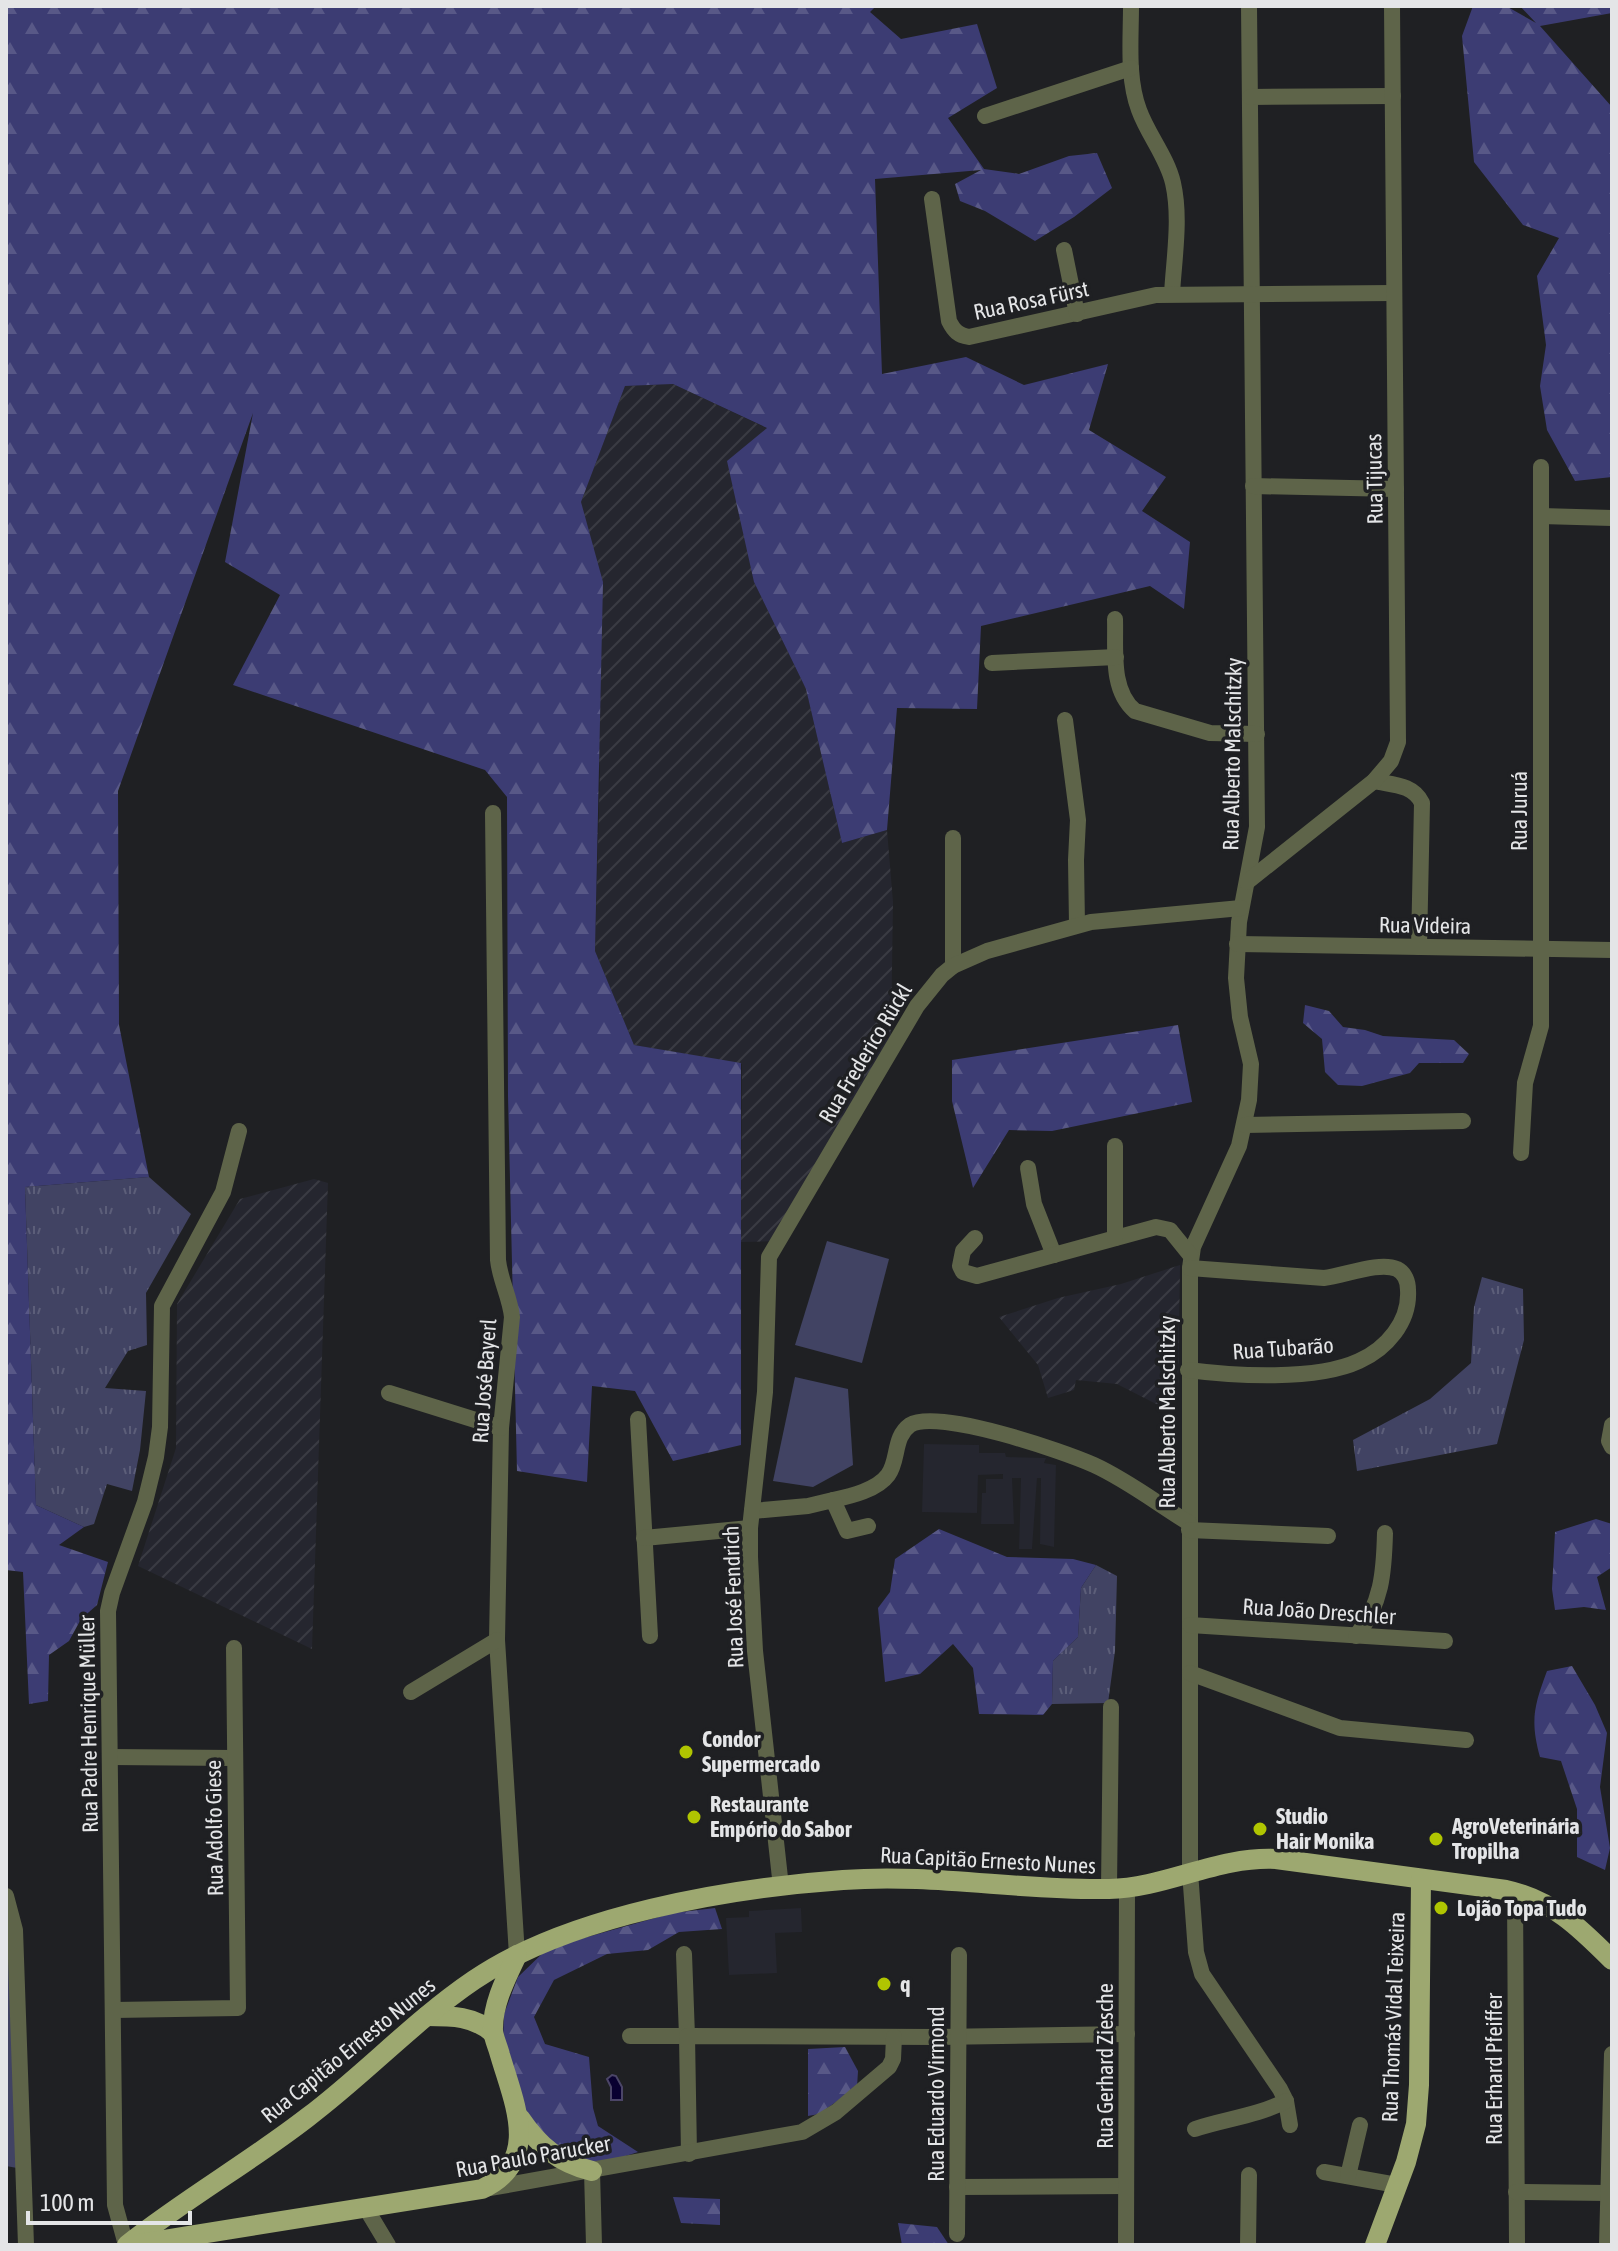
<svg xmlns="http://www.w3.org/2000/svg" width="1618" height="2251" font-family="'Asap Condensed',sans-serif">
<defs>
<pattern id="industrial-furrows" width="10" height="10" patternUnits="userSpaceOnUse" patternTransform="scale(2)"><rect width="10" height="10" fill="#25262f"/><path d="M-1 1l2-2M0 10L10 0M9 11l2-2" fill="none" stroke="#3a3b43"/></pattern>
<pattern id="grass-tufts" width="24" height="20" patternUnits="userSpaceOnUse" patternTransform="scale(2)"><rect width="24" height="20" fill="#414363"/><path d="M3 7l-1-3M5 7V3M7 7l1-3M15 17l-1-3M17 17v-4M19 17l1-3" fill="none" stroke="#5c5e79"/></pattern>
<pattern id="forest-firs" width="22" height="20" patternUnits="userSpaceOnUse" patternTransform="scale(2)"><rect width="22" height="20" fill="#3c3c73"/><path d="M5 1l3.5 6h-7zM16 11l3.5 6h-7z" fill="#585887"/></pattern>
</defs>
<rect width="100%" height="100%" fill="#1f2023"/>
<g fill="#25262f">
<path d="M 924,1444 L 979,1445 L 979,1453 L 1005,1453 L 1006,1457 L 1046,1458 L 1044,1463 L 1056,1465 L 1054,1547 L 1040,1544 L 1041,1478 L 1037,1478 L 1032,1549 L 1019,1549 L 1021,1478 L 1012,1478 L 1014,1524 L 981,1524 L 982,1493 L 986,1493 L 986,1479 L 1003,1479 L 1003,1474 L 978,1475 L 977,1513 L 922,1512 Z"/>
<path d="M 801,1908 L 802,1932 L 775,1933 L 777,1973 L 729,1975 L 726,1918 L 749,1917 L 749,1911 Z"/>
</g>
<g fill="url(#industrial-furrows)">
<path d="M 673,384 L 768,429 L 754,582 L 806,689 L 842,843 L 887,830 L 893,902 L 891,1035 L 778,1241 L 741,1242 L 742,1064 L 634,1045 L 595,951 L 600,771 L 581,502 L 625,386 Z"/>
<path d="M 314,1179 L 328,1183 L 312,1649 L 138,1566 L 176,1448 L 177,1304 L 240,1199 Z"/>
<path d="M 1180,1265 L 1178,1399 L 1164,1408 L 1117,1384 L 1076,1380 L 1074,1390 L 1048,1398 L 1038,1365 L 999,1317 L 1058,1298 L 1121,1284 Z"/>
</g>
<g fill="url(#grass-tufts)">
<path d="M 149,1177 L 191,1214 L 146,1293 L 147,1345 L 128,1351 L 105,1388 L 146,1391 L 140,1450 L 132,1491 L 107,1484 L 94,1524 L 84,1527 L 36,1505 L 25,1187 Z"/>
<path d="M 1482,1277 L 1523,1289 L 1524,1340 L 1497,1444 L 1357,1471 L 1353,1440 L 1430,1399 L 1471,1363 L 1474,1307 Z"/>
<path d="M 1096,1565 L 1117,1576 L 1115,1651 L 1108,1703 L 1052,1704 L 1053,1661 L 1078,1637 L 1081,1588 Z"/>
</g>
<g fill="url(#forest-firs)">
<path d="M 6,6 L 876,6 L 870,12 L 901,39 L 977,24 L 997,88 L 948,118 L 984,169 L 1019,174 L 1069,156 L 1097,153 L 1112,188 L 1074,217 L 1035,241 L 985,211 L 960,201 L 955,184 L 981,170 L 875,179 L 882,374 L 966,357 L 1024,385 L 1108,364 L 1089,430 L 1166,477 L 1142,511 L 1190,542 L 1184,609 L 1150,586 L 981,626 L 977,709 L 897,708 L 887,830 L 842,843 L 806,689 L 754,582 L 727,461 L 767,428 L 673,384 L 625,386 L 581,502 L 603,582 L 595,951 L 634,1045 L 741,1063 L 741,1445 L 673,1461 L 635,1391 L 592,1386 L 587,1482 L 517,1471 L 508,1096 L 507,797 L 485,770 L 233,685 L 280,595 L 225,562 L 253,413 L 118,791 L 119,1025 L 149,1177 L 25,1187 L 36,1505 L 84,1527 L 59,1545 L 108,1562 L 97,1605 L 81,1619 L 69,1641 L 49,1655 L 48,1701 L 29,1704 L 23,1572 L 6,1570 Z"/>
<path d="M 1473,6 L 1506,6 L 1536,23 L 1520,6 L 1612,6 L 1612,13 L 1540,26 L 1612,107 L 1612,477 L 1575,481 L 1547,430 L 1540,386 L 1546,345 L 1537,276 L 1559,238 L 1523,225 L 1474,162 L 1462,36 Z"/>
<path d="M 1305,1005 L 1329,1011 L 1343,1027 L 1365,1030 L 1383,1036 L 1454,1040 L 1469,1054 L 1463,1063 L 1419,1063 L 1410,1073 L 1362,1086 L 1338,1085 L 1325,1072 L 1322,1039 L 1303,1023 Z"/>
<path d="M 1178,1025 L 1192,1102 L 1052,1131 L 1009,1130 L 973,1188 L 952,1101 L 952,1060 Z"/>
<path d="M 1596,1519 L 1612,1524 L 1612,1567 L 1597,1577 L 1606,1610 L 1584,1607 L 1555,1610 L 1552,1589 L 1555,1532 Z"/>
<path d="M 939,1529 L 1007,1557 L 1073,1559 L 1096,1565 L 1081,1588 L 1078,1637 L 1053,1661 L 1052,1704 L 1043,1715 L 979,1714 L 973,1668 L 953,1644 L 920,1674 L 885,1682 L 878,1608 L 890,1592 L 895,1559 Z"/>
<path d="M 1572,1666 L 1595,1705 L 1607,1733 L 1600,1787 L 1610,1848 L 1605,1870 L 1577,1857 L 1577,1809 L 1561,1761 L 1540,1757 C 1530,1721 1534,1706 1547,1671 Z"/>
<path d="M 715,1908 L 722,1929 L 679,1932 L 648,1950 L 607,1954 L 554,1980 L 534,2017 L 545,2044 L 589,2057 L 593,2108 L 598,2126 L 638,2152 L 601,2164 L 573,2156 L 544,2138 L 525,2113 L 503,2041 L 504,2014 L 518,1977 L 548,1948 L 673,1913 Z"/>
<path d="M 845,2047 L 858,2071 L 857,2087 L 819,2114 L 808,2116 L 808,2049 Z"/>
<path d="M 673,2197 L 720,2199 L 720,2225 L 681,2223 Z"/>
<path d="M 898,2223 L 937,2227 L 949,2245 L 902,2245 Z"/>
</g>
<g fill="#414363">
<path d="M 827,1241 L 889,1259 L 862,1363 L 795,1345 Z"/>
<path d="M 795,1377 L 848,1389 L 853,1465 L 813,1487 L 773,1481 Z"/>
<path d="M 6,1913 L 10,1930 L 17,2168 L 6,2166 Z"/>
</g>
<path fill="#090030" stroke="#4b4567" stroke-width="2" d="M 612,2075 L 616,2076 L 622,2087 L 622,2100 L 611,2100 L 611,2087 L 607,2079 Z"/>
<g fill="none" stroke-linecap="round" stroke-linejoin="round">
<g stroke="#5e6449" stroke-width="16">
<path d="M 1131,6 C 1131,40 1127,78 1139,110 C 1148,135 1167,157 1173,183 C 1181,218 1174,258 1172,294"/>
<path d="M 1249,6 L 1257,827 L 1239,922 L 1236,978 L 1240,1017 L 1251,1064 L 1249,1100 L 1239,1146 L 1193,1247 L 1190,1268 L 1190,1872 L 1196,1952 L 1202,1974 L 1280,2089 L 1286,2101 L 1290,2125"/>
<path d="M 1250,97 L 1393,96"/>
<path d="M 985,116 L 1131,68"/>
<path d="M 932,199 L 949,321 C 954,331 958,335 969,337 L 1156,295 L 1394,293"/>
<path d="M 1064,250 L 1077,314"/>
<path d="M 1253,486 L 1396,489"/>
<path d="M 1541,516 L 1612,518"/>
<path d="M 1115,619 C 1116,649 1110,690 1135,711 L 1210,733 L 1257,734"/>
<path d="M 992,663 L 1116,657"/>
<path d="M 1065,720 L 1078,820 L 1076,860 L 1077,925"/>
<path d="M 1374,781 C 1392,785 1413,784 1422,803 L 1419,947"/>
<path d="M 493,813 L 498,1260 C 500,1280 510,1297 512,1317 L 501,1428 L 497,1640 L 517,1955"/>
<path d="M 953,838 L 953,966"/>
<path d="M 1247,882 L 1374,781 L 1391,761 L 1398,742 L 1392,6"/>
<path d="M 1237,944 L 1612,950"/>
<path d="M 1245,1125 L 1463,1121"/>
<path d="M 1521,1153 L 1525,1083 L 1541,1026 L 1541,467"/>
<path d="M 1028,1168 L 1034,1204 L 1054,1255"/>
<path d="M 975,1238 L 963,1251 L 960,1266 L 963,1272 L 977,1276 L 1156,1227 L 1170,1230 L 1191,1256"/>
<path d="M 1115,1238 L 1115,1146"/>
<path d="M 1188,1370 C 1235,1376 1316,1381 1359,1361 C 1386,1349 1410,1322 1408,1290 C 1408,1282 1405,1273 1397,1269 C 1379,1261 1344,1276 1324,1278 L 1190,1268"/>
<path d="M 389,1393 L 501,1428"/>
<path d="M 638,1419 L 650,1636"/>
<path d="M 1612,1425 L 1609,1441 L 1612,1447"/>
<path d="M 833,1500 C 851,1496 877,1490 888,1475 C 899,1460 893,1437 910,1425 C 937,1408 1063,1451 1094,1465 C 1127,1480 1158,1504 1189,1523"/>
<path d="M 752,1511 L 808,1506 L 833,1500 L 847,1531 L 868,1526"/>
<path d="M 1189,1530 L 1328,1536"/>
<path d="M 644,1538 L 750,1528"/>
<path d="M 1190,1625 L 1445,1641"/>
<path d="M 1356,1636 C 1382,1604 1384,1572 1385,1533"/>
<path d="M 1190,1673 L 1340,1728 L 1466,1740"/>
<path d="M 411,1692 L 497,1640"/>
<path d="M 110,1757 L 235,1758"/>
<path d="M 781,1887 L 755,1651 L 750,1557 L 750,1528 L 765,1392 L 769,1257 L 917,1006 L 942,975 L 953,966 L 987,951 L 1091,922 L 1241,908"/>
<path d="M 1109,1889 L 1111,1707"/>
<path d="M 1515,1892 L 1517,2245"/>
<path d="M 6,1896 L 15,1930 L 26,2245"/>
<path d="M 114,2010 L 238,2008 L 234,1648"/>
<path d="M 630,2036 L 687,2036 L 684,1954"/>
<path d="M 1195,2129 C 1225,2119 1257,2116 1286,2101"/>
<path d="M 689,2154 L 687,2036 L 937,2037 L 1127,2034"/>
<path d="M 592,2171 L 594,2245"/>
<path d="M 1324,2172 L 1397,2185"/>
<path d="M 1348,2176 L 1360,2125"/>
<path d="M 957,2187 L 1126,2186"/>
<path d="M 485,2189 L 802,2132 L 836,2112 L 889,2067 L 893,2059 L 894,2037"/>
<path d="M 1516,2192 L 1608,2193"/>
<path d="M 367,2210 L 388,2245"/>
<path d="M 957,2234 L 959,1955"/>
<path d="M 126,2245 L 115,2205 L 108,1611 L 112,1593 L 145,1502 L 156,1457 L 160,1427 L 162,1306 L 223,1192 L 239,1131"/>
<path d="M 1126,2245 L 1127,1888"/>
<path d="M 1248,2245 L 1249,2175"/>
<path d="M 1607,2245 L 1612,2054"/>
</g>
<g stroke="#9da870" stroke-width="20">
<path d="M 427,2016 C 452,2016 474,2016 493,2033"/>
<path d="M 520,2118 C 539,2146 559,2163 592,2171"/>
<path d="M 127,2245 C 185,2199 250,2162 308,2117 C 365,2074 415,2020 474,1980 C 569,1915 730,1888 843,1880 C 932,1873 1020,1891 1109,1889 C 1166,1888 1218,1856 1276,1859 L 1506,1890 C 1552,1900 1580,1928 1612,1960"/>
<path d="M 132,2245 L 482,2189 C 542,2161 514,2103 500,2055 C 498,2047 494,2039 493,2031 C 492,2005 506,1978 517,1955"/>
<path d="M 1375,2245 L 1406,2162 L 1416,2124 L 1419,2085 L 1421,1879"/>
</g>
</g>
<g fill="#b0c501" stroke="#1f2023" stroke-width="3">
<circle cx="686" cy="1752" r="8"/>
<circle cx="694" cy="1817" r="8"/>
<circle cx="1260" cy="1829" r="8"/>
<circle cx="1436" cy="1839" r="8"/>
<circle cx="1441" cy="1908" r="8"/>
<circle cx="884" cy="1984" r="8"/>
</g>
<g text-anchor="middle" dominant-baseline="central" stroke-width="7" stroke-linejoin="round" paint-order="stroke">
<g font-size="22" fill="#e4e5e7" stroke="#1f2023">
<text transform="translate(1031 300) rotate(-12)">Rua Rosa Fürst</text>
<text transform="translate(1374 479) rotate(-91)">Rua Tijucas</text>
<text transform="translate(1232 754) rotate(-89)">Rua Alberto Malschitzky</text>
<text transform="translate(1519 811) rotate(-90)">Rua Juruá</text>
<text transform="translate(1425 925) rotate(1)">Rua Videira</text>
<text transform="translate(865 1053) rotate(-59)">Rua Frederico Rückl</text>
<text transform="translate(1283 1348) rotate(-4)">Rua Tubarão</text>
<text transform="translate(484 1381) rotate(-86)">Rua José Bayerl</text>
<text transform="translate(1167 1412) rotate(-90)">Rua Alberto Malschitzky</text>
<text transform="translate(733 1597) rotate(-92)">Rua José Fendrich</text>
<text transform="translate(1319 1611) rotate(4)">Rua João Dreschler</text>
<text transform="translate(88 1724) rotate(-91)">Rua Padre Henrique Müller</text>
<text transform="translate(214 1828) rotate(-91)">Rua Adolfo Giese</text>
<text transform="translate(988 1860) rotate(3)">Rua Capitão Ernesto Nunes</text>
<text transform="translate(1393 2017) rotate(-88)">Rua Thomás Vidal Teixeira</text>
<text transform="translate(348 2050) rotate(-39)">Rua Capitão Ernesto Nunes</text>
<text transform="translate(1105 2066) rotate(-90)">Rua Gerhard Ziesche</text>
<text transform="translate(1494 2069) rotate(-90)">Rua Erhard Pfeiffer</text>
<text transform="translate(936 2094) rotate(-90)">Rua Eduardo Virmond</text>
<text transform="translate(533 2156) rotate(-10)">Rua Paulo Parucker</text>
</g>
<g font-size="22" font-weight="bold" fill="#e4e5e7" stroke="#1f2023" text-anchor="start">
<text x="702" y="1739">Condor<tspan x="702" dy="25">Supermercado</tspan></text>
<text x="710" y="1804">Restaurante<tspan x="710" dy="25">Empório do Sabor</tspan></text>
<text x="1276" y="1816">Studio<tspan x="1276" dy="25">Hair Monika</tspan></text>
<text x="1452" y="1826">AgroVeterinária<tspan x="1452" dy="25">Tropilha</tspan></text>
<text x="1457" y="1908">Lojão Topa Tudo</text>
<text x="900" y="1984">q</text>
</g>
</g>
<rect width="1618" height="2251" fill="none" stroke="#e4e5e7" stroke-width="16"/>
<path d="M28 2211v12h162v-12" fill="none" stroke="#e4e5e7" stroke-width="4"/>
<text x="40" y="2211" font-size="24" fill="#e4e5e7" stroke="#1f2023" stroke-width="6" paint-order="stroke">100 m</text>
</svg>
